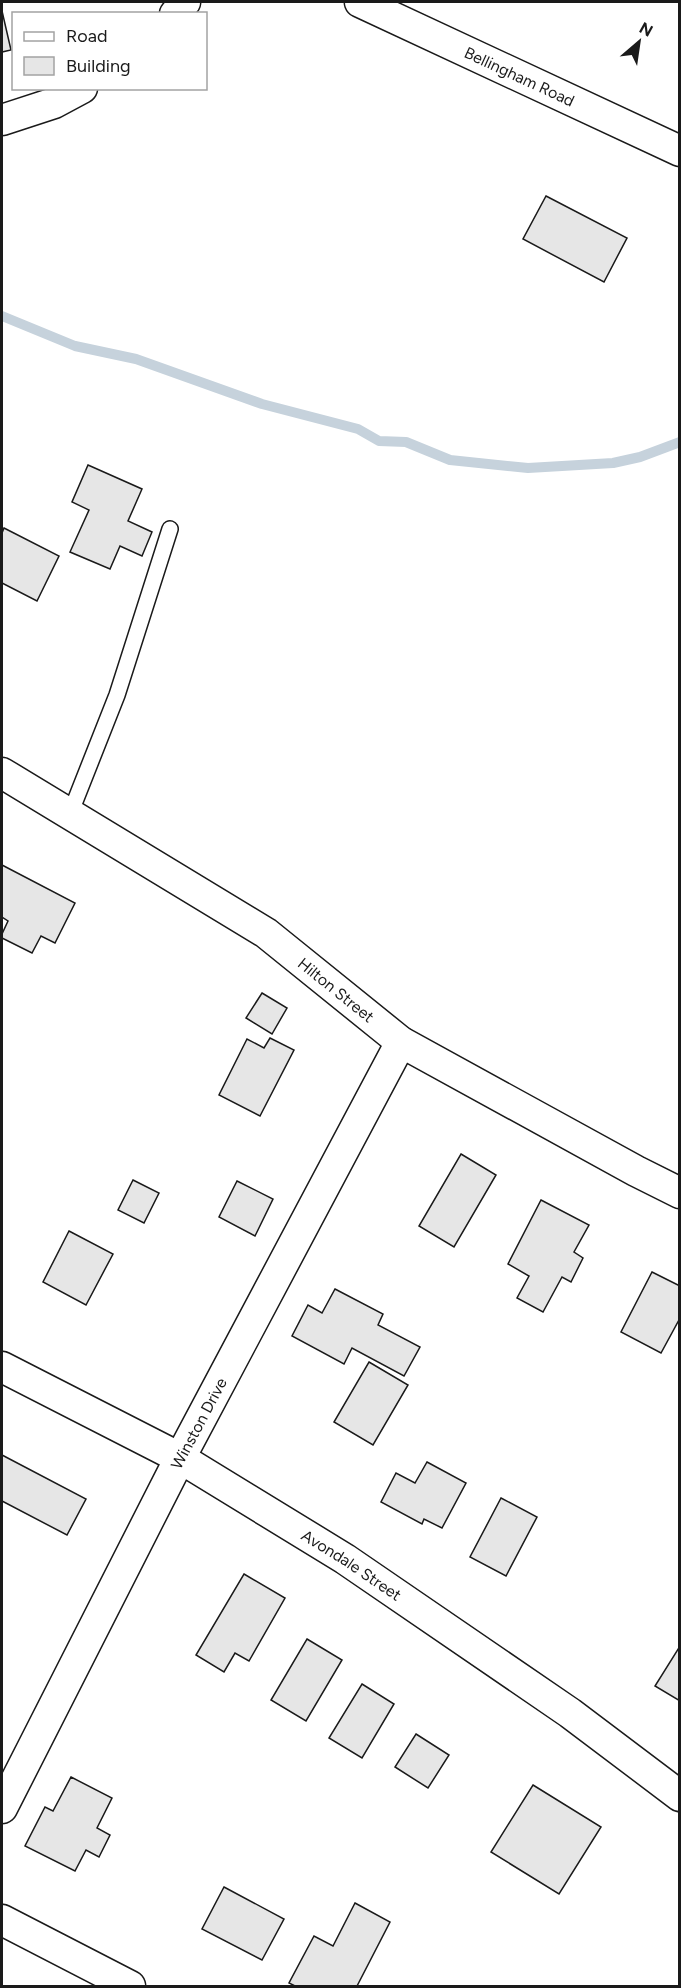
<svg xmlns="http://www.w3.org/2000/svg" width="681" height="1988" font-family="Figtree,sans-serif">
<rect width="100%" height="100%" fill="#fff"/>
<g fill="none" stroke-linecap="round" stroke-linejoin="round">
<path stroke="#c6d2dc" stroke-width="10" d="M 2,316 L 75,346 L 136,359 L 262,404 L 358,429 L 379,441 L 406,442 L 450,460 L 528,468 L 613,463 L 640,457 L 680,442"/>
</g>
<g fill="#e6e6e6" stroke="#1a1a1a" stroke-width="1.5">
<path d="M 2,11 L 11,50 L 2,52 Z"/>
<path d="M 546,196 L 627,238 L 604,282 L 523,239 Z"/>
<path d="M 88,465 L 142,489 L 128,521 L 152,532 L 142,556 L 120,546 L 110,569 L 70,552 L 89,510 L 72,502 Z"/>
<path d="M 4,528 L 59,556 L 37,601 L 2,583 L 2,533 Z"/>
<path d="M 2,865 L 75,903 L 55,943 L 41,936 L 32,953 L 2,938 L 2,934 L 8,921 L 2,917 Z"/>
<path d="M 262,993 L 287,1008 L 272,1034 L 246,1018 Z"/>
<path d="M 270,1038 L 294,1050 L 260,1116 L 219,1095 L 247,1039 L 264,1048 Z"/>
<path d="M 461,1154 L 496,1175 L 454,1247 L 419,1226 Z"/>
<path d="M 133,1180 L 159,1193 L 144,1223 L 118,1210 Z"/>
<path d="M 237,1181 L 273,1199 L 255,1236 L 219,1217 Z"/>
<path d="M 541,1200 L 589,1225 L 574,1252 L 583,1258 L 571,1282 L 562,1277 L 543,1312 L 517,1298 L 529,1276 L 508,1264 Z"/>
<path d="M 69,1231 L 113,1254 L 86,1305 L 43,1282 Z"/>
<path d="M 652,1272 L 680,1286 L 680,1318 L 661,1353 L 621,1332 Z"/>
<path d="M 335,1289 L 383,1314 L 378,1325 L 420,1347 L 404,1376 L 352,1348 L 344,1364 L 292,1336 L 308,1305 L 322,1313 Z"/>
<path d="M 369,1362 L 408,1385 L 373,1445 L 334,1422 Z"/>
<path d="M 2,1455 L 86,1499 L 67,1535 L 2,1501 Z"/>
<path d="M 427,1462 L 466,1483 L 442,1528 L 424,1519 L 422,1524 L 381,1502 L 396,1473 L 415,1483 Z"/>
<path d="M 501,1498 L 537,1517 L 506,1576 L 470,1557 Z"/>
<path d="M 244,1574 L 285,1598 L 249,1661 L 235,1653 L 224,1672 L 196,1655 Z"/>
<path d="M 307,1639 L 342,1660 L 306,1721 L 271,1700 Z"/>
<path d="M 680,1646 L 680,1701 L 655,1686 Z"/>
<path d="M 362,1684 L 394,1704 L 362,1758 L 329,1738 Z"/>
<path d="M 416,1734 L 449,1755 L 428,1788 L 395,1767 Z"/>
<path d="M 71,1777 L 112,1798 L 97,1828 L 110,1835 L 99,1857 L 86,1850 L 75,1871 L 25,1846 L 45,1807 L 53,1811 Z"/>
<path d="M 533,1785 L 601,1827 L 559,1894 L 491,1852 Z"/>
<path d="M 224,1887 L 284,1919 L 262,1960 L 202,1929 Z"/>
<path d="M 355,1903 L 390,1922 L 357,1986 L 295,1986 L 289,1983 L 314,1936 L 333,1946 Z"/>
</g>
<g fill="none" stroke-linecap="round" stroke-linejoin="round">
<defs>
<path id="service" d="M 70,814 L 117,695 L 170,529"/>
<g id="minor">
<path id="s1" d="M 360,2 L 680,151"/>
<path d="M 175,14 L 185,2"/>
<path d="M 2,120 L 54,103 L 82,88"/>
<path id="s2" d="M 2,773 L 266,933 L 401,1042 L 636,1171 L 680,1193"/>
<path id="s3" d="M 2,1367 L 180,1458 L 345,1559 L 570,1713 L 680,1796"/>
<path id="s4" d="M 2,1808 L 180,1458 L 401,1042"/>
<path d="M 2,1920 L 130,1986"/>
</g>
</defs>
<use href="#service" stroke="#1a1a1a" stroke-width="18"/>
<use href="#minor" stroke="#1a1a1a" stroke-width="33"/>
<use href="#service" stroke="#fff" stroke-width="15"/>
<use href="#minor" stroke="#fff" stroke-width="30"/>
</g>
<g text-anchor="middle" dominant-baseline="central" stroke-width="4.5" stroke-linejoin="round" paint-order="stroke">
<g font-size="16" fill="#1a1a1a" stroke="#fff">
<text stroke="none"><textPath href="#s1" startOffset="176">Bellingham Road</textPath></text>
<text stroke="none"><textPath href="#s2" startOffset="399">Hilton Street</textPath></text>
<text stroke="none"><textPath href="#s4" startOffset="432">Winston Drive</textPath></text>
<text stroke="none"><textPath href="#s3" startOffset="402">Avondale Street</textPath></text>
</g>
</g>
<rect width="681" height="1988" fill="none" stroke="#1a1a1a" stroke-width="6"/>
<rect x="12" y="12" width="195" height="78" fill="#ffffff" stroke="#a3a3a3" stroke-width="1.5"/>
<rect x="24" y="32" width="30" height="9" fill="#ffffff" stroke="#a3a3a3" stroke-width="1.5"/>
<text x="66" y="42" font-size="18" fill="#1a1a1a">Road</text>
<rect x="24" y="57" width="30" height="18" fill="#e6e6e6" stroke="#a3a3a3" stroke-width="1.5"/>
<text x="66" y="72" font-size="18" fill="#1a1a1a">Building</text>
<g transform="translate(639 42) rotate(29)" stroke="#ffffff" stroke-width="4.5" paint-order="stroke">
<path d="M0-4.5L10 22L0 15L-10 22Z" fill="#1a1a1a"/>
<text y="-9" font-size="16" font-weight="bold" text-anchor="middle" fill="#1a1a1a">N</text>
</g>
</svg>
